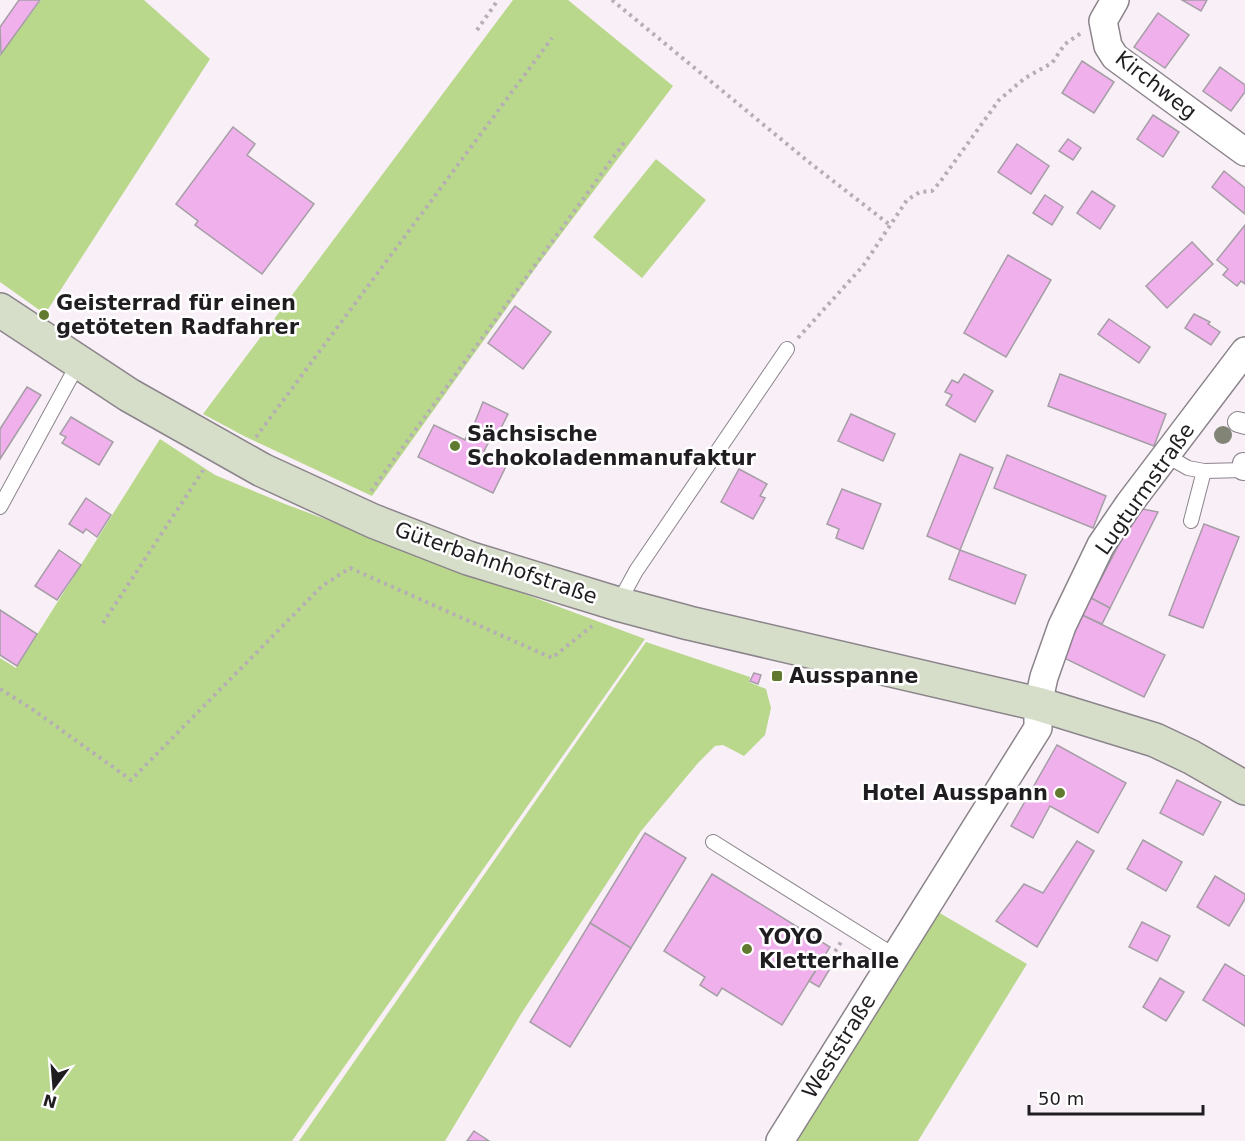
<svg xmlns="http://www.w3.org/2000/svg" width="1245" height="1141" font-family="'DejaVu Sans',sans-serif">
<rect width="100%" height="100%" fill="#f8eff7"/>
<g fill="#b9d88b">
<path d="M 41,0 L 144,0 L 210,59 L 45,314 L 0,282 L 0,55 Z"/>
<path d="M 513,0 L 568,0 L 673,86 L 537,266 L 372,496 L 244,436 L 203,414 Z"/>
<path d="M 656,159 L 706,200 L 642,278 L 593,237 Z"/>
<path d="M 160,439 L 215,475 L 285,504 L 645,639 L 292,1141 L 0,1141 L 0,658 L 16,668 Z"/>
<path d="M 646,642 L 750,677 L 749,682 L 766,689 L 771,708 L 765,735 L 744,756 L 723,745 L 715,746 L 698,763 L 641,831 L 521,1014 L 445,1141 L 299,1141 Z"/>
<path d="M 926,905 L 1027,964 L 918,1141 L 767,1141 Z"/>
</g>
<g fill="#f0b0ec" stroke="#a69ea6" stroke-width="1.5">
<path d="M 19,0 L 40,0 L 1,54 L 0,27 Z"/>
<path d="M 1182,0 L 1207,0 L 1201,11 Z"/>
<path d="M 1158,13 L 1189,35 L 1165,68 L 1134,47 Z"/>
<path d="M 1082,61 L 1114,82 L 1094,113 L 1062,93 Z"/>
<path d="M 1220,67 L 1245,85 L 1245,92 L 1231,111 L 1203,91 Z"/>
<path d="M 1153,115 L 1179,132 L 1163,157 L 1137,139 Z"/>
<path d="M 233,127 L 255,144 L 247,155 L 314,204 L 262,274 L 195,225 L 198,221 L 176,204 Z"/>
<path d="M 1068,139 L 1081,148 L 1073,160 L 1059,151 Z"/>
<path d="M 1017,144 L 1049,166 L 1031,194 L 998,172 Z"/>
<path d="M 1224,171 L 1245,188 L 1245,214 L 1212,187 Z"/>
<path d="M 1092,191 L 1115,206 L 1100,229 L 1077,213 Z"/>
<path d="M 1045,195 L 1063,207 L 1052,225 L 1033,213 Z"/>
<path d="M 1245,225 L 1245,284 L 1241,281 L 1237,286 L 1223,275 L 1228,269 L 1217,260 Z"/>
<path d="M 1192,242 L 1213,264 L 1167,308 L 1146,286 Z"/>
<path d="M 1008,255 L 1051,280 L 1006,357 L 964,333 Z"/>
<path d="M 515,306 L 551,332 L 523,369 L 488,343 Z"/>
<path d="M 1194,314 L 1210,322 L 1208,324 L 1220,332 L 1211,345 L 1185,328 Z"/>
<path d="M 1109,319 L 1150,347 L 1139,363 L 1098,334 Z"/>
<path d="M 964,374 L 993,391 L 975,422 L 946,405 L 952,395 L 945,392 L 952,380 L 958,383 Z"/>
<path d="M 1060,374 L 1166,414 L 1154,446 L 1048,406 Z"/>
<path d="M 27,387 L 41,395 L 0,459 L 0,429 Z"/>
<path d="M 483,402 L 508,414 L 495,440 L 491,438 L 484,451 L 508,462 L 493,493 L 418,457 L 434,425 L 465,440 L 471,426 L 473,427 Z"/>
<path d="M 851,414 L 895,434 L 883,461 L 838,441 Z"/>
<path d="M 71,417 L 113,442 L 99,465 L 62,443 L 66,437 L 60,434 Z"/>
<path d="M 960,454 L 993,468 L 960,550 L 927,536 Z"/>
<path d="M 1007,455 L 1106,496 L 1093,528 L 994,488 Z"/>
<path d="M 739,469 L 767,484 L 760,496 L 765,498 L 753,519 L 721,502 Z"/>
<path d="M 842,489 L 881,504 L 863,549 L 836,538 L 839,529 L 827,524 Z"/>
<path d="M 86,498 L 111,515 L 97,537 L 86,529 L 83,533 L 69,524 Z"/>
<path d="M 1138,508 L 1158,512 L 1110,608 L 1091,598 Z"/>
<path d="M 1204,524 L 1239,537 L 1203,628 L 1169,615 Z"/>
<path d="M 59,550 L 81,565 L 57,600 L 35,586 Z"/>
<path d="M 960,550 L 1026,575 L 1015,604 L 949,579 Z"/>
<path d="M 1091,598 L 1110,608 L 1102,624 L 1082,615 Z"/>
<path d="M 0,610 L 37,634 L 17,666 L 0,655 Z"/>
<path d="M 1082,615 L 1165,655 L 1144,697 L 1062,657 Z"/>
<path d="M 754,673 L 761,675 L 758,684 L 750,681 Z"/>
<path d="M 1057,745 L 1126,783 L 1098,833 L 1050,806 L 1033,838 L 1011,826 Z"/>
<path d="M 1177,780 L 1221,802 L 1203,835 L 1160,813 Z"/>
<path d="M 645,833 L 686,858 L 631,948 L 590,923 Z"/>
<path d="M 1143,840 L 1182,862 L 1166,891 L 1127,869 Z"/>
<path d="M 1077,841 L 1094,851 L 1037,947 L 996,921 L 1024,884 L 1043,893 Z"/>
<path d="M 712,874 L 830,947 L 782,1025 L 722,988 L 717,996 L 700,985 L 705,977 L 664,951 Z"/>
<path d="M 1215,876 L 1245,894 L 1245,899 L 1229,926 L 1197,907 Z"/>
<path d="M 1142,922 L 1170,936 L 1157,961 L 1129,947 Z"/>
<path d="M 590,923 L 631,948 L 570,1047 L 530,1022 Z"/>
<path d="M 822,961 L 831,967 L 819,987 L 809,981 Z"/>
<path d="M 1225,964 L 1245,976 L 1245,1026 L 1203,1000 Z"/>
<path d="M 1160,978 L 1184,992 L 1166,1021 L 1143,1007 Z"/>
<path d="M 474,1131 L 489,1141 L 467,1141 Z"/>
</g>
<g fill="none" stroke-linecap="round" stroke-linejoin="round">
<defs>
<g id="service">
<path d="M 1167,456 L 1188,468 L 1204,471 L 1245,470"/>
<path d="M 0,507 L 79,362"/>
<path d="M 1191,521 L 1204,471"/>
<path d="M 618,604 L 636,571 L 787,349"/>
<path d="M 713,842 L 895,956"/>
</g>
<g id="pedestrian">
<path d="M 1238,422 L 1245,424"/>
<path d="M 1243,463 L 1243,470"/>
</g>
<g id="minor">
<path d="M 1115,0 L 1103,21 L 1108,46 L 1115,57 L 1245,152"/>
<path d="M 780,1141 L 1038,728 L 1038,704 L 1044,677 L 1062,626 L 1101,545 L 1129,504 L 1245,351"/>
</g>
<path id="secondary" d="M 0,310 L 129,395 L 262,470 L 373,521 L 468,558 L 618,604 L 689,623 L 1038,704 L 1155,740 L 1191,757 L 1245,788"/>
</defs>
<use href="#service" stroke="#8b848b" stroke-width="16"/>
<use href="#pedestrian" stroke="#8b848b" stroke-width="22"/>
<use href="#minor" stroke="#8b848b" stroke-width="30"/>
<use href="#secondary" stroke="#8b848b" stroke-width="36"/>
<g stroke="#b5aeb5" stroke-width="4" stroke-dasharray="3 4.5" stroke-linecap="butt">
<path d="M 612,0 L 810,163 L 890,225"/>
<path d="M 477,30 L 498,0"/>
<path d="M 798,338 L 863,266 L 907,200 L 920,192 L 932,191 L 940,182 L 999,100 L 1025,78 L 1052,63 L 1065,44 L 1081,33"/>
<path d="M 256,437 L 552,38"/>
<path d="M 371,491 L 626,140"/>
<path d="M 103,623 L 204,469"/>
<path d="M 0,689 L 32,709 L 131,780 L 322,586 L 350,568 L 552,658 L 592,626"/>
<path d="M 827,964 L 841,942"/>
</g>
<use href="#service" stroke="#fff" stroke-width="14"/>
<use href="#pedestrian" stroke="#fff" stroke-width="20"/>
<use href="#minor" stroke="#fff" stroke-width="27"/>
<use href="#secondary" stroke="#d6dec9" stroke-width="33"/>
</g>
<circle fill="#828576" cx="1223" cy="435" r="9"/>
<g fill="#607b30" stroke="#fff" stroke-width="2">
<circle cx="44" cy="315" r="6"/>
<circle cx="455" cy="446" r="6"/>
<rect x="771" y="670" width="12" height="12" rx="3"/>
<circle cx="1060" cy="793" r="6"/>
<circle cx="747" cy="949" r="6"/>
</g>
<g text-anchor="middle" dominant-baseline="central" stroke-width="5" stroke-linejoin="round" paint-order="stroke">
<g font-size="21" fill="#201d20" stroke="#fff">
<text transform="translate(1156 85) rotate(38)">Kirchweg</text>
<text transform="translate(1145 489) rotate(-55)">Lugturmstraße</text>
<text transform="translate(496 563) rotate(19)">Güterbahnhofstraße</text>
<text transform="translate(839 1046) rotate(-58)">Weststraße</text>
</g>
<g font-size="21" font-weight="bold" fill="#201d20" stroke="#fff" text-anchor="start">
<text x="56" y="303">Geisterrad für einen<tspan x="56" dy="24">getöteten Radfahrer</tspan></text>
<text x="467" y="434">Sächsische<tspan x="467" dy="24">Schokoladenmanufaktur</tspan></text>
<text x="789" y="676">Ausspanne</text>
<text x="1048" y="793" text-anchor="end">Hotel Ausspann</text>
<text x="759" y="937">YOYO<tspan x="759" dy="24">Kletterhalle</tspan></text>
</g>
</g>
<g transform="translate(54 1087) rotate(196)" stroke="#ffffff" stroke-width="4.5" paint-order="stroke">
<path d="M0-4.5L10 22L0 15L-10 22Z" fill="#201d20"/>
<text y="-9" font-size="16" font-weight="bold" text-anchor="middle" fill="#201d20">N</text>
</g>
<path d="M1029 1105v9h174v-9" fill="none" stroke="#201d20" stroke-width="3"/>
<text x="1038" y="1105" font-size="18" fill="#201d20" stroke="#ffffff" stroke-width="4.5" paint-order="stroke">50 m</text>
</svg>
